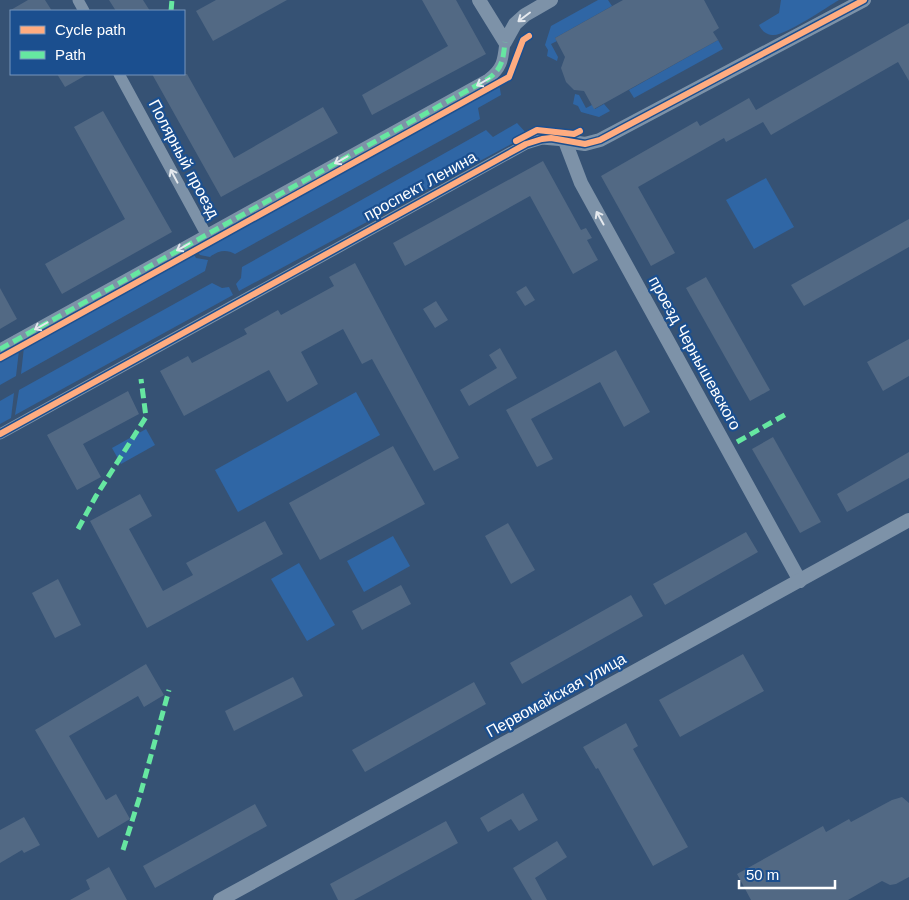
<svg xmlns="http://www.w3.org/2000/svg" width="909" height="900" font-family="Arial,sans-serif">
<rect width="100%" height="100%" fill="#365274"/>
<g fill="#2f66a5">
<path d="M 598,0 L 608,0 L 612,6 L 555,38 L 557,41 L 551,44 L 558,57 L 557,61 L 547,56 L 548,50 L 545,45 L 551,26 Z"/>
<path d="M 781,0 L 839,0 C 827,7 786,35 774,35 C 766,35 762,31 759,25 L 779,13 Z"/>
<path d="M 718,40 L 723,49 L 634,98 L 629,90 Z"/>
<path d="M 499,83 L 501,95 L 478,108 L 480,119 L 235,254 C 227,249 218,250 210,257 L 200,255 L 197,251 Z"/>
<path d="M 575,94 L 579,95 L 586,108 L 592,105 L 595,109 L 604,104 L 610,111 L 599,117 L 581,112 L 578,106 L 573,104 Z"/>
<path d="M 517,123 L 528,135 L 239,291 L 236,284 L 241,278 L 242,267 L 486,130 L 493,137 Z"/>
<path d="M 766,178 L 794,227 L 754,249 L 726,200 Z"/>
<path d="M 193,253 L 196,258 L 208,260 L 205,271 L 21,374 L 24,347 Z"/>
<path d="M 212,283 L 222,288 L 229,287 L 233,295 L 15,415 L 19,390 Z"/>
<path d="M 19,350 L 16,376 L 0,385 L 0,361 Z"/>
<path d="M 356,392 L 380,435 L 238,512 L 215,470 Z"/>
<path d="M 14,393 L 11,418 L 0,424 L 0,401 Z"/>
<path d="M 146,429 L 155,445 L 121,464 L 112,448 Z"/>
<path d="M 393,536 L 410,566 L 364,592 L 347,561 Z"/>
<path d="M 299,563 L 335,625 L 307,641 L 271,579 Z"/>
</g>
<g fill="#526984">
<path d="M 28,0 L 45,0 L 52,11 L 9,11 Z"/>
<path d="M 109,0 L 143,0 L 150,11 L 116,11 Z"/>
<path d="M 216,0 L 287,0 L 213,41 L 196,11 Z"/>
<path d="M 422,0 L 456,0 L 486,54 L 372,115 L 362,95 L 448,46 Z"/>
<path d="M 623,0 L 704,0 L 719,28 L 713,32 L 718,40 L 594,109 L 584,91 L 574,90 L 566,82 L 561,68 L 565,57 L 555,38 Z"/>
<path d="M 909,23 L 909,81 L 898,62 L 771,135 L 763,122 L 726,142 L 724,138 L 638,187 L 675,253 L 651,266 L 601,176 L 697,121 L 700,126 L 749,98 L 756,110 Z"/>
<path d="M 57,74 L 88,74 L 65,87 Z"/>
<path d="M 152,74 L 187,74 L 234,158 L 323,107 L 338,133 L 221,197 Z"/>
<path d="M 103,111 L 172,232 L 62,294 L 45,264 L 125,219 L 74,127 Z"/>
<path d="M 543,161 L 581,230 L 586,228 L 592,238 L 587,240 L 598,260 L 573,274 L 530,196 L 405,266 L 393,243 Z"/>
<path d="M 909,219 L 909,247 L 804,306 L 791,285 Z"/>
<path d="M 355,263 L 459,458 L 434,471 L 372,359 L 362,364 L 343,329 L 301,352 L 318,384 L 287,402 L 269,370 L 184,416 L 160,371 L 188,356 L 192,363 L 247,334 L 244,329 L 278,310 L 281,315 L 334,286 L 329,277 Z"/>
<path d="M 706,277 L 770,390 L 750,401 L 686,288 Z"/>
<path d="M 526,286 L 535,300 L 525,306 L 516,292 Z"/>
<path d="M 0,288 L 17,319 L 0,329 Z"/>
<path d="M 436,301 L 448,320 L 435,328 L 423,309 Z"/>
<path d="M 909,339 L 909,376 L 883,391 L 867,362 Z"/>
<path d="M 500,348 L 517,378 L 469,406 L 460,390 L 497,368 L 489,355 Z"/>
<path d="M 616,350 L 650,412 L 624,427 L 600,382 L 531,419 L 553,459 L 537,467 L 506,410 Z"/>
<path d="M 128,391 L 139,414 L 83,444 L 101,477 L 77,490 L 47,435 Z"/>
<path d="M 773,437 L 821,522 L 800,533 L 752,449 Z"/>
<path d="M 393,446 L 425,504 L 320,560 L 289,503 Z"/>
<path d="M 909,452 L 909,478 L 847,512 L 837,494 Z"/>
<path d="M 140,494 L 152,516 L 129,529 L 163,591 L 193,575 L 186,563 L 265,521 L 283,554 L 147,628 L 90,521 Z"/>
<path d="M 508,523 L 535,570 L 511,584 L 485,536 Z"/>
<path d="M 746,532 L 758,552 L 665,605 L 653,584 Z"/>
<path d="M 58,579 L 81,625 L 55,638 L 32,593 Z"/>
<path d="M 401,585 L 411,604 L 362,630 L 352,611 Z"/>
<path d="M 631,595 L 643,616 L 522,684 L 510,663 Z"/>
<path d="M 743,654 L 764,691 L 680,737 L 659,700 Z"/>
<path d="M 146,664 L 164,695 L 144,707 L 138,696 L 69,736 L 106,800 L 116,794 L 130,819 L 98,838 L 35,730 Z"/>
<path d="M 293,677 L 303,696 L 234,731 L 225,711 Z"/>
<path d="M 474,682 L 486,704 L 365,772 L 352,750 Z"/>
<path d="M 626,723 L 638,746 L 633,749 L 688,847 L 653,866 L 598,768 L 596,769 L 583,747 Z"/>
<path d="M 523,793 L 538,820 L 519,831 L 511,819 L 488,832 L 480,818 Z"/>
<path d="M 902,797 L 909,803 L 909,877 L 896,884 L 890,885 L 882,881 L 848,900 L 751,900 L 737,874 L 823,826 L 826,832 L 849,819 L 851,822 L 892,800 Z"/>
<path d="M 255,804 L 267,826 L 155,888 L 143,866 Z"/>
<path d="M 24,817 L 40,845 L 24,853 L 22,850 L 0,863 L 0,830 Z"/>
<path d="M 446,821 L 458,843 L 354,900 L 338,900 L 330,884 Z"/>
<path d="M 557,841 L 567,857 L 535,878 L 547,900 L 532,900 L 513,868 Z"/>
<path d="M 109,867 L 127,900 L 70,900 L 90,889 L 86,880 Z"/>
</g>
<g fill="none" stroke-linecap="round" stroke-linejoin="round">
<g stroke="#7d92a8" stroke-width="11">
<path d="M 78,0 L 84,11"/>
<path d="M 119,74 L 206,234"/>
<path d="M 0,349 L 488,79 C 503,68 503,59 505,42"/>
<path d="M 0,434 L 526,144 L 542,139 L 565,141"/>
</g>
<g stroke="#7d92a8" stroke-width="14">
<path d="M 479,0 L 505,42 L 515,24 L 525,15 L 551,0"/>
<path d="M 565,141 L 581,183 L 800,581"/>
<path d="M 565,141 L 585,144 L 600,140 L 864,0"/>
<path d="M 220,900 L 909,520"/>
</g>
<g stroke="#66e7a1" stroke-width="5" stroke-dasharray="10 5" stroke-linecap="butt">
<path d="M 171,11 L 172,0"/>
<path d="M 0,349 L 488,79 C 503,68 503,59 505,42"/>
<path d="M 737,442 L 788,413"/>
<path d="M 78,529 L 96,496 L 146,417 L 141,379"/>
<path d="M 123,850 L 139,799 L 169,690"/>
</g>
<defs>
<g id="cycleway">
<path d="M 516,141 L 537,130 L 574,134 L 580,131"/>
<path d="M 0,358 L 509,77 L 523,40 L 529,36"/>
<path d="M 0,434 L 526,144 L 542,139 L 551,138 L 585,144 L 600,140 L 864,0"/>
</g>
</defs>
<use href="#cycleway" stroke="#1b4f8f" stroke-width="9"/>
<use href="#cycleway" stroke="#ffac80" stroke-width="6"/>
</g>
<defs><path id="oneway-shaft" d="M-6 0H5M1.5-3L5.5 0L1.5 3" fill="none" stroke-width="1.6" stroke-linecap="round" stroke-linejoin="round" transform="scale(1.25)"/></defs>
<g stroke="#e5e9ee">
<use href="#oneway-shaft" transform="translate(524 17) rotate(143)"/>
<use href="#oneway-shaft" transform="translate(483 82) rotate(150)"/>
<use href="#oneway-shaft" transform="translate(341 160) rotate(151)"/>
<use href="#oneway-shaft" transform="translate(174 176) rotate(-118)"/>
<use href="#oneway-shaft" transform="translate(600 218) rotate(-119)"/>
<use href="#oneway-shaft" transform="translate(183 247) rotate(151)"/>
<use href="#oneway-shaft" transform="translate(41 326) rotate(151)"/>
</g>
<g text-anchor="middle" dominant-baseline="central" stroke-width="4.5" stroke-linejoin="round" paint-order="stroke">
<g font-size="16" fill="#fff" stroke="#1b4f8f">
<text transform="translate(184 159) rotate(62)">Полярный проезд</text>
<text transform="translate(420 186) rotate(-29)">проспект Ленина</text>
<text transform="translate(695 353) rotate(61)">проезд Чернышевского</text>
<text transform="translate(556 695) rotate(-29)">Первомайская улица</text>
</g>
</g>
<rect x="10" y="10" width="175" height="65" fill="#1b4f8f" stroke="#7695bc"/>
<rect x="20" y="26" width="25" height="8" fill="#ffac80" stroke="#7695bc"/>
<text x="55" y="35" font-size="15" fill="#ffffff">Cycle path</text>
<rect x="20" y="51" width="25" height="8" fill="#66e7a1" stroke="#7695bc"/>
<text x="55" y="60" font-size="15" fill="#ffffff">Path</text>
<path d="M739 880v8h96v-8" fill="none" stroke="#ffffff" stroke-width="2.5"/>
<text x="746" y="880" font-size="15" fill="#ffffff" stroke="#1b4f8f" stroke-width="4" paint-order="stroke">50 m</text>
</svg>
